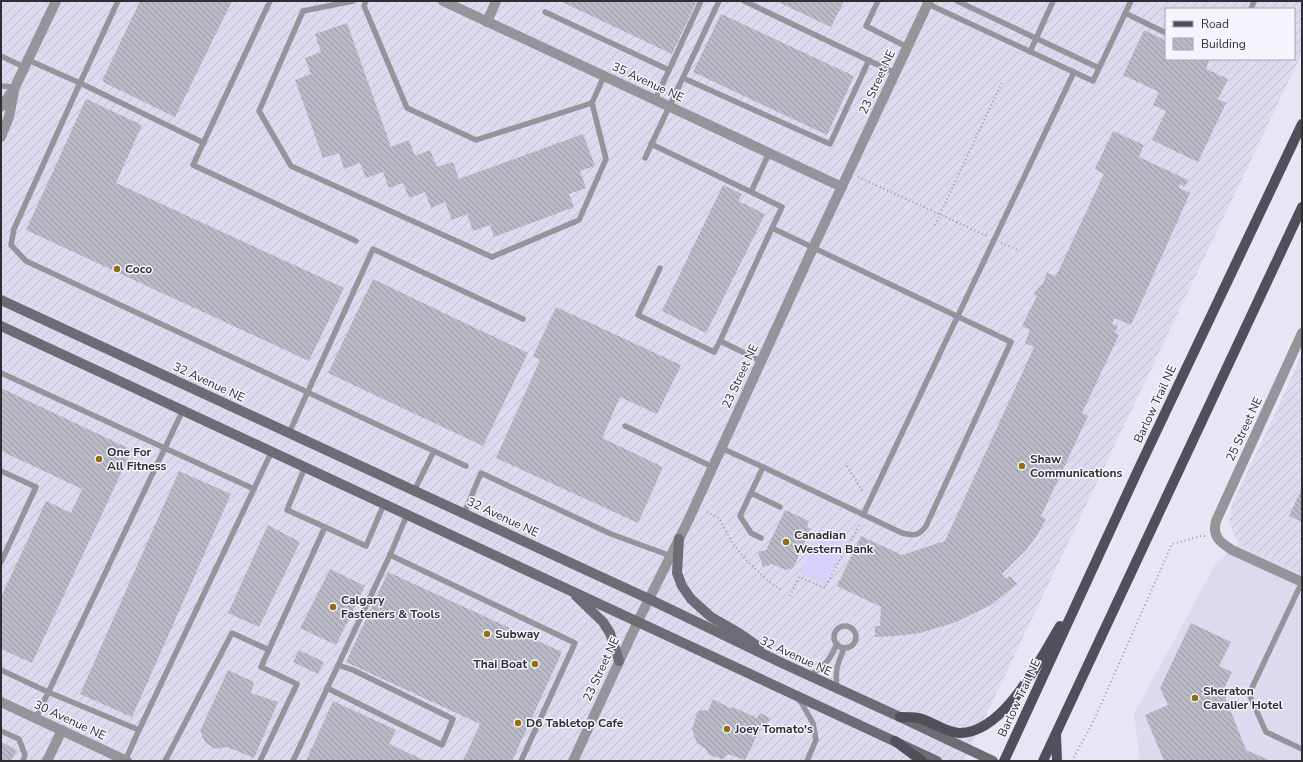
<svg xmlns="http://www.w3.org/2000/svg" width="1303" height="762" font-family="'Nunito Sans',sans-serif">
<defs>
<pattern id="industrial-furrows" width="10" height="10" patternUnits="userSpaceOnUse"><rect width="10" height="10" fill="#dcdaef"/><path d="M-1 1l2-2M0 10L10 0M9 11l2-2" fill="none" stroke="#bdbbcd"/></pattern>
<pattern id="building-back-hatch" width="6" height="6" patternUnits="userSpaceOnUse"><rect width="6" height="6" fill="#bab9c6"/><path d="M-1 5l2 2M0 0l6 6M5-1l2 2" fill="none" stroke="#9897a1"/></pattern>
</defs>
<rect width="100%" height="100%" fill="#e8e6f5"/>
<path fill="#dcdaef" d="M 1240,542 L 1245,547 L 1302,574 L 1302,761 L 1140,761 L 1134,714 L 1216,563 Z"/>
<g fill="url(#industrial-furrows)" fill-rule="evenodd">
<path d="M 1,1 L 1302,1 L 1302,53 L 964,761 L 1,761 ZM 1166,9 L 1294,9 L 1294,59 L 1166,59 Z"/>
<path d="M 1302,353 L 1302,574 L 1245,547 L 1236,539 L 1233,533 L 1229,520 L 1232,504 L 1281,401 Z"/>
</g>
<path fill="#d6d1fd" d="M 821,528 L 846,539 L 825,584 L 800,573 Z"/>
<g fill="url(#building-back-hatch)">
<path d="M 140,1 L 232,1 L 175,117 L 103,82 L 103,79 Z"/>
<path d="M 560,1 L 691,1 L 696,3 L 672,54 Z"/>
<path d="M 776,1 L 844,1 L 831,27 Z"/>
<path d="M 721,14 L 854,76 L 827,135 L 693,72 Z"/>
<path d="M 347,23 L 391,147 L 409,140 L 415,156 L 430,150 L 437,167 L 453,162 L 459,179 L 583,134 L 595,166 L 580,171 L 586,188 L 569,194 L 574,207 L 494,237 L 490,225 L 473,231 L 467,214 L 452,220 L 445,202 L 431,208 L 425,192 L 409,198 L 403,183 L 389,188 L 383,172 L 366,178 L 360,163 L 344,169 L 339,153 L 323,158 L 295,80 L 311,74 L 305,58 L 321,52 L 315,34 Z"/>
<path d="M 1144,30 L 1166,41 L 1166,59 L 1204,59 L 1209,61 L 1206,69 L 1228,79 L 1218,99 L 1226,103 L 1198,162 L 1152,140 L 1166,111 L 1153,105 L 1159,92 L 1123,75 Z"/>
<path d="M 86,99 L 142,125 L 116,183 L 344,288 L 309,361 L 26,230 Z"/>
<path d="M 1113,131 L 1144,145 L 1139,157 L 1188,180 L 1185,187 L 1180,184 L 1179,188 L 1190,193 L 1131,325 L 1114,318 L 1112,324 L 1118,326 L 1115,333 L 1119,335 L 1082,413 L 1088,416 L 1041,516 L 1046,519 L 1038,534 L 1026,550 L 1002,574 L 1006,579 L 1010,576 L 1017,584 L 991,605 L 956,622 L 920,633 L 896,636 L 875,637 L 875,626 L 880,626 L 881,607 L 837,586 L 861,536 L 902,555 L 945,541 L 1034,347 L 1025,343 L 1030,330 L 1022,326 L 1037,296 L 1033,294 L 1043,283 L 1047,273 L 1056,276 L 1104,174 L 1095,169 Z"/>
<path d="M 723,185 L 742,194 L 738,201 L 765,214 L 706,333 L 662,311 Z"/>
<path d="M 373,279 L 528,353 L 483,446 L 328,373 Z"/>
<path d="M 556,307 L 681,365 L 657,414 L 620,397 L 602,438 L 663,467 L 638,523 L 496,458 L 540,360 L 533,356 Z"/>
<path d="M 1,388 L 132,450 L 32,663 L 1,649 L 1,597 L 46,501 L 71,513 L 82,489 L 1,451 Z"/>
<path d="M 179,471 L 231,494 L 132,717 L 80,694 Z"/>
<path d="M 1302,488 L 1302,522 L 1289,516 Z"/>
<path d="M 785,510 L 809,521 L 807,527 L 811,529 L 793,568 L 786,570 L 772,564 L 763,567 L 758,552 L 766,550 Z"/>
<path d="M 268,525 L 300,542 L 259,627 L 228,613 Z"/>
<path d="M 330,569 L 365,586 L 336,645 L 300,628 Z"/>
<path d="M 388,572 L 562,652 L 512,761 L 463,761 L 480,724 L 346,662 Z"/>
<path d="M 1191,623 L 1231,642 L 1219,666 L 1232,672 L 1223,691 L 1246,750 L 1271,761 L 1164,761 L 1145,715 L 1168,705 L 1160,688 Z"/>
<path d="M 299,650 L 324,662 L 318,674 L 293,662 Z"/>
<path d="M 228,670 L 254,682 L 251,693 L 278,702 L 254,758 L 227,747 L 215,749 L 205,742 L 200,731 Z"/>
<path d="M 713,699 L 732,709 L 733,707 L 757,718 L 760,713 L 770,718 L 766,727 L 762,725 L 745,760 L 728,754 L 723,759 L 709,755 L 706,749 L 697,743 L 692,730 L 697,713 L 701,710 L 708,711 Z"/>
<path d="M 333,701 L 396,730 L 389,744 L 426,761 L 306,761 Z"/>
<path d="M 1,742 L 17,750 L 11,761 L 1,761 Z"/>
</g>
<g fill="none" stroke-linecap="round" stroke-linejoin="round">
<g stroke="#9997a2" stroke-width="2" stroke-dasharray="1 3" stroke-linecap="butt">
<path d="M 858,177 L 987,236"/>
<path d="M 935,225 L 1002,82"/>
<path d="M 1001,243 L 1018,250"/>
<path d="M 847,466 L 863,492"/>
<path d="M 707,512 L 719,518 L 733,544 L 746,560 L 768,581 L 781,590"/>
<path d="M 790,596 L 799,577 L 825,588 L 846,547 L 849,545 L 860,523"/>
<path d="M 1072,761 L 1094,720 L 1172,544 L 1201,536 L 1207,536"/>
</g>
<g stroke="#95949a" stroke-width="5.5">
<path d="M 118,1 L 80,83 L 204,143"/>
<path d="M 270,1 L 193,165 L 356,241"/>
<path d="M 353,1 L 303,11 L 259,111 L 291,166 L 492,257 L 579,220 L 606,159 L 592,103"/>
<path d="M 366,1 L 364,6 L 407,108 L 476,140 L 592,103 L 604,76"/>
<path d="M 744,1 L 895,73"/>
<path d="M 878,1 L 866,26 L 907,47"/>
<path d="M 957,1 L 1099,68"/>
<path d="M 928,4 L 1093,81 L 1131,1"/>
<path d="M 1251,9 L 1254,1"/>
<path d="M 545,12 L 669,70 L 655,100"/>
<path d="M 1125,13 L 1166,33"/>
<path d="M 1030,52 L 1053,1"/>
<path d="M 1,56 L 24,67"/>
<path d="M 28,60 L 80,83 L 14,229 L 11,245 L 26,261 L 466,466"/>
<path d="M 669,70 L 701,1"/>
<path d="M 683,78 L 830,144 L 869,60"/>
<path d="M 1,86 L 15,87"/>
<path d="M 651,144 L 751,192"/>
<path d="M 645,158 L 719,1"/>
<path d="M 660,268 L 638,315 L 714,352 L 720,341"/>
<path d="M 761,361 L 720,341 L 772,228"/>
<path d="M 1,373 L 254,489"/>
<path d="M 625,426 L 713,467"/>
<path d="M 289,433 L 373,249 L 523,319"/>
<path d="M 721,448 L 763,467 L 902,533 C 914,536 919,536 926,526 L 1011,342 L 772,228 L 782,207 L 751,192 L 769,153"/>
<path d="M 305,467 L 287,510 L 325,527"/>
<path d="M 1,471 L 36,487 L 1,562"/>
<path d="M 414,491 L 434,451"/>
<path d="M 751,493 L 780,507"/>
<path d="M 464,514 L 481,473 L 611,534 L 671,556"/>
<path d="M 863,515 L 1074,72"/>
<path d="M 761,538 L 751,533 L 740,516 L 763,467"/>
<path d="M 390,555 L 575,643 L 521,761"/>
<path d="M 1302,582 L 1249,694 L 1266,732 L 1302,749"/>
<circle cx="845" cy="637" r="11"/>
<path d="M 1,670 L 48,692 L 139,730"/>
<path d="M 809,676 C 826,664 828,663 837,644"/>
<path d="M 327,688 L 442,745 L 453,719 L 353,670 L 338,665"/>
<path d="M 837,689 C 835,669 837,666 844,648"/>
<path d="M 798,697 L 813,723 L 816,740 L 807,761"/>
<path d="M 36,718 L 183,410"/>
<path d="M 1,731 L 19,739 L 25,755 L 23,761"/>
<path d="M 125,761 L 139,730 L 272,451"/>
<path d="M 165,761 L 232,633 L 269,650"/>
<path d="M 260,761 L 297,684 L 261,667 L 325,527 L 366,546 L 384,504"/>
<path d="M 293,761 L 390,555 L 407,515"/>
</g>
<g stroke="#95949a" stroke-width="10">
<path d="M 443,1 L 842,187"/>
<path d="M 487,22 L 496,1"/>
<path d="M 1302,333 L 1216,521 C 1212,537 1220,542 1232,550 L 1302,582"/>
<path d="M 1,702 L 127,761"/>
<path d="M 47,761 L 62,730"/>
</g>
<g stroke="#95949a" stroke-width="10">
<path d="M 1,107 L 15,87 L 56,1"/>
<path d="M 1,137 L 9,117 L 14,91"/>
<path d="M 573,761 L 638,621 L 688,521 L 813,248 L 929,1"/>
</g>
<g stroke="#6d6c74" stroke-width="10">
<path d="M 1,300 L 649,599 L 784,664 L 900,717 L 993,761"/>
<path d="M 1,326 L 937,761"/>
<path d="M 679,539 L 677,573 L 682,586 L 691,599 L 711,617 L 739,633 L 759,647"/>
<path d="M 576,596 L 603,622 L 610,633 L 619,661"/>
</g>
<g stroke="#51505a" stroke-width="10">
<path d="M 900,717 C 906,717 912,717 918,718 C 932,721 944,732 959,733 C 1004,734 1040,659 1060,626"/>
<path d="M 1056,735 L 1057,761"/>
<path d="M 895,741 L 922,761"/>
<path d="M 1004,761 L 1139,468 L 1302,124"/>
<path d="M 1043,761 L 1302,207"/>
</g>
</g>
<g fill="#946c16" stroke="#f5f4fd" stroke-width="1.5">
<circle cx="117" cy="269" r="4"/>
<circle cx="99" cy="459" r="4"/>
<circle cx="1022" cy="466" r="4"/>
<circle cx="786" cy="542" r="4"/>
<circle cx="333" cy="607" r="4"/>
<circle cx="487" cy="634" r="4"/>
<circle cx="535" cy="664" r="4"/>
<circle cx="1195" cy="698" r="4"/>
<circle cx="518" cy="723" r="4"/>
<circle cx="727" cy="729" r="4"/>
</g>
<g text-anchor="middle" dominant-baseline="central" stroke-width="3" stroke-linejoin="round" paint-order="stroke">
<g font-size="12" fill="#2d2d32" stroke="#f5f4fd">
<text transform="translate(648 82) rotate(25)">35 Avenue NE</text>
<text transform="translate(877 82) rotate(-65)">23 Street NE</text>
<text transform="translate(740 376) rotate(-65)">23 Street NE</text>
<text transform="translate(209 382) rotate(25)">32 Avenue NE</text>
<text transform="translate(1155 404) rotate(-65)">Barlow Trail NE</text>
<text transform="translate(1244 429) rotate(-65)">25 Street NE</text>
<text transform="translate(503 517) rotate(25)">32 Avenue NE</text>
<text transform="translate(796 656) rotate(25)">32 Avenue NE</text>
<text transform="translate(601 669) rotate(-65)">23 Street NE</text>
<text transform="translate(1019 698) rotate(-65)">Barlow Trail NE</text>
<text transform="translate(70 720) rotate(25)">30 Avenue NE</text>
</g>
<g font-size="12" font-weight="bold" fill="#2d2d32" stroke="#f5f4fd" text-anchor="start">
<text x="125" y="269">Coco</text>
<text x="107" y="452">One For<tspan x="107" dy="14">All Fitness</tspan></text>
<text x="1030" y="459">Shaw<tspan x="1030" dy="14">Communications</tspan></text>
<text x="794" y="535">Canadian<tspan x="794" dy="14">Western Bank</tspan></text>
<text x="341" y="600">Calgary<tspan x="341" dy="14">Fasteners &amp; Tools</tspan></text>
<text x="495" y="634">Subway</text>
<text x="527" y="664" text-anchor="end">Thai Boat</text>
<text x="1203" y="691">Sheraton<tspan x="1203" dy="14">Cavalier Hotel</tspan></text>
<text x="526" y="723">D6 Tabletop Cafe</text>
<text x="735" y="729">Joey Tomato's</text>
</g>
</g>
<rect width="1303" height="762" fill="none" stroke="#2d2d32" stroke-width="4"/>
<rect x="1165" y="8" width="130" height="52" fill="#f5f4fd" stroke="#a5a4ac"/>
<rect x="1173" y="21" width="20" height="6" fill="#51505a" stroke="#a5a4ac"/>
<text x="1201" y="28" font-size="12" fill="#2d2d32">Road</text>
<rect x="1173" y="38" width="20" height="12" fill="url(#building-back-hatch)" stroke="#a5a4ac"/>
<text x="1201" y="48" font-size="12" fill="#2d2d32">Building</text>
</svg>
